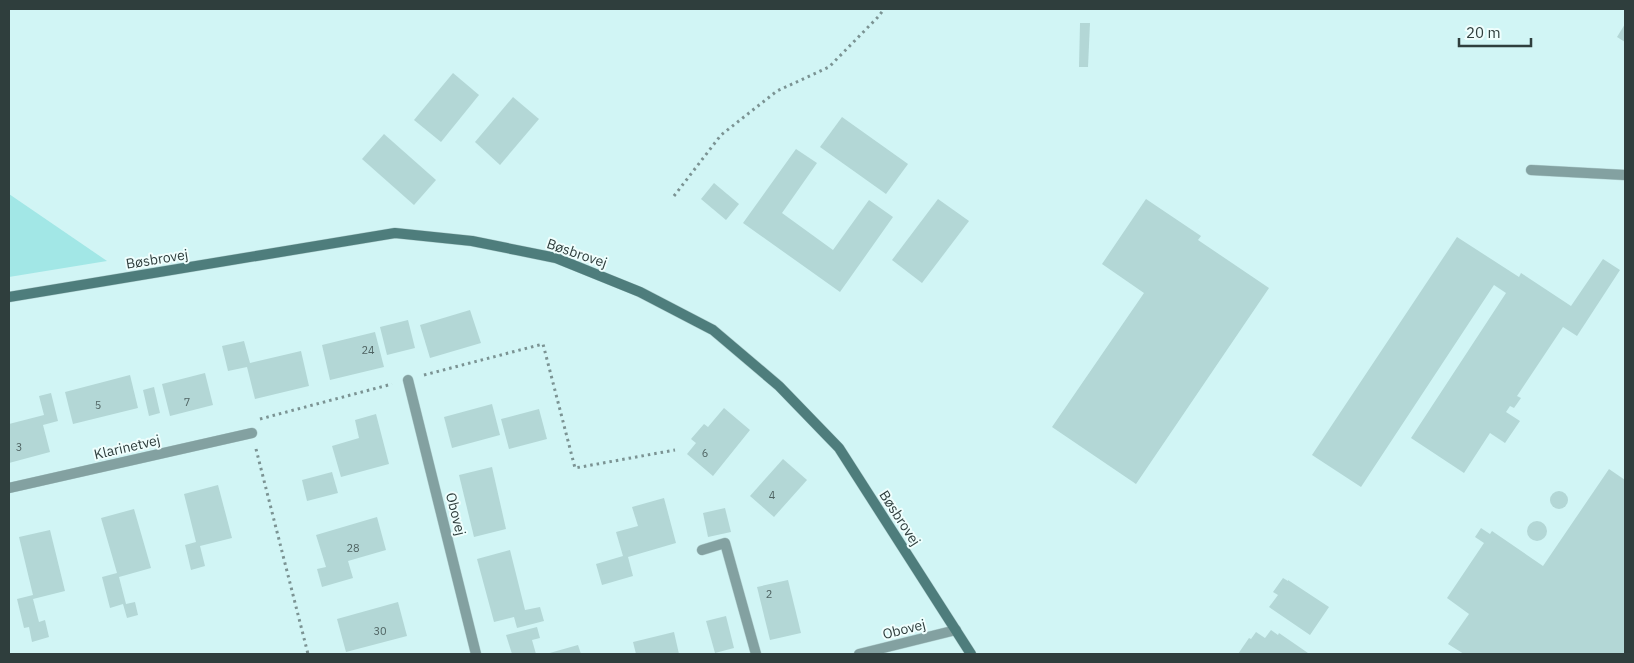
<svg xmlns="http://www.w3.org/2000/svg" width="1634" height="663" font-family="'IBM Plex Sans',sans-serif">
<rect width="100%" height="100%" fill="#d1f5f5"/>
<path fill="#a2e7e6" d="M 9,194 L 107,261 L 9,277 Z"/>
<g fill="#b3d7d6">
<path d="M 1080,23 L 1090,23 L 1088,67 L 1079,67 Z"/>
<path d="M 1625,24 L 1625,42 L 1617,37 Z"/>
<path d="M 453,73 L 479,95 L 441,142 L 414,120 Z"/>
<path d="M 513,97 L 539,119 L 500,165 L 475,142 Z"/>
<path d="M 842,117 L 908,164 L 886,194 L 820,147 Z"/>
<path d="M 384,134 L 436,180 L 414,205 L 362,159 Z"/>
<path d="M 796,149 L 817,163 L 782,213 L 833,250 L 869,200 L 893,217 L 840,292 L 743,223 Z"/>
<path d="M 714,183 L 739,204 L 726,220 L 701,199 Z"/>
<path d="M 938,199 L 969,221 L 922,283 L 892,260 Z"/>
<path d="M 1146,199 L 1201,236 L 1198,240 L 1269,288 L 1136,484 L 1052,427 L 1144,293 L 1102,264 Z"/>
<path d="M 1457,237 L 1519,277 L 1521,273 L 1571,306 L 1603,259 L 1620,270 L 1577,336 L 1563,327 L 1517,396 L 1521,398 L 1514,408 L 1510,406 L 1506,412 L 1520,421 L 1505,443 L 1490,433 L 1464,473 L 1411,438 L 1506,293 L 1494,285 L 1361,487 L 1312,455 Z"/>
<path d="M 470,310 L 481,343 L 430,358 L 420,325 Z"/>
<path d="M 408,320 L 415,348 L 387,355 L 380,327 Z"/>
<path d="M 375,332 L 384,367 L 330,380 L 322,345 Z"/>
<path d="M 244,341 L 250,363 L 301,351 L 309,386 L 255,399 L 247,367 L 228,371 L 222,346 Z"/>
<path d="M 205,373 L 213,405 L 170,416 L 162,384 Z"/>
<path d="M 130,375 L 138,408 L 73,424 L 65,392 Z"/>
<path d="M 154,387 L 160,413 L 149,416 L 143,390 Z"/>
<path d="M 51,393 L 58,421 L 43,425 L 50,452 L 9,463 L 9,424 L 44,415 L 39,396 Z"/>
<path d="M 492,404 L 500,435 L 452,448 L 444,417 Z"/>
<path d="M 724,408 L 750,430 L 713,476 L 687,454 L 696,443 L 691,439 L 704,424 L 708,427 Z"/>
<path d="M 539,409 L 547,439 L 509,449 L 501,419 Z"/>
<path d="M 376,414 L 389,464 L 341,477 L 332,446 L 359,438 L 355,420 Z"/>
<path d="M 783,459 L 807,480 L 774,517 L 750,496 Z"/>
<path d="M 492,467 L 506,529 L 474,537 L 459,475 Z"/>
<path d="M 1609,469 L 1625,480 L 1625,654 L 1464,654 L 1448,644 L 1469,614 L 1447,598 L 1484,543 L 1475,537 L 1481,528 L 1490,534 L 1492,531 L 1543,566 Z"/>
<path d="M 332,472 L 338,493 L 307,501 L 302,480 Z"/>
<path d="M 218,485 L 232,538 L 200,546 L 205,566 L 191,570 L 185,545 L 196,542 L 184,494 Z"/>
<circle cx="1559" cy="500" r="9"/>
<path d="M 664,498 L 676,543 L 628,557 L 633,576 L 602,585 L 596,564 L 623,556 L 616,532 L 638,526 L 632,507 Z"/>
<path d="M 725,508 L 731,532 L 708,537 L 703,513 Z"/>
<path d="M 134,509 L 151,568 L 119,577 L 126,604 L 135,602 L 138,615 L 127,618 L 123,604 L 110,608 L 102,577 L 117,573 L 101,518 Z"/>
<path d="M 377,517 L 386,550 L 348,561 L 353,578 L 322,587 L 317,569 L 326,567 L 316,535 Z"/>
<circle cx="1537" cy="531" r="10"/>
<path d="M 50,530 L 65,591 L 33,599 L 39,622 L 45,620 L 49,637 L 32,642 L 29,627 L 24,628 L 17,599 L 33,595 L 19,537 Z"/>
<path d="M 510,550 L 525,610 L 540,607 L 544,621 L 517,628 L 514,617 L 494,622 L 477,559 Z"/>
<path d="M 1283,578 L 1288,581 L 1288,580 L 1329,607 L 1310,635 L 1269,607 L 1278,595 L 1273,592 Z"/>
<path d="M 788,580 L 801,633 L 770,640 L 757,587 Z"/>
<path d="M 398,602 L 407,636 L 346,652 L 337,619 Z"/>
<path d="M 726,616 L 734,648 L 715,653 L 706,621 Z"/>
<path d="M 537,627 L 540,638 L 532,640 L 536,654 L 512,654 L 506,635 Z"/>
<path d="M 1271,630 L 1278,635 L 1279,633 L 1308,653 L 1307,654 L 1238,654 L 1249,638 L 1251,639 L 1256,632 L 1265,638 Z"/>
<path d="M 674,632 L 679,654 L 636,654 L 633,642 Z"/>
<path d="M 578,645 L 581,654 L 546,654 Z"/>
</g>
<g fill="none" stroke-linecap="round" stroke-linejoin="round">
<defs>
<g id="street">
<path d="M 1531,170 L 1625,175"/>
<path d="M 408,380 L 476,654"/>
<path d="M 9,488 L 252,433"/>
<path d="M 702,550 L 725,543 L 756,654"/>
<path d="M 859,654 L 956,630"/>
</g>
<path id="secondary" d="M 9,297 L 395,233 L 472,241 L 556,258 L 640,292 L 713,330 L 779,386 L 839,448 L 971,654"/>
</defs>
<use href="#street" stroke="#b1d0d0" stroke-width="11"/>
<use href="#secondary" stroke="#b1d0d0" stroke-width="11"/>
<g stroke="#7b9393" stroke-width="3" stroke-dasharray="2.5 4" stroke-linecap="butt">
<path d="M 674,196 L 721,135 L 777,91 L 829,67 L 878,17 L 884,9"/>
<path d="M 424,375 L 543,344 L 575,468 L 675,450"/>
<path d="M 260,419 L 392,384"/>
<path d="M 256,449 L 308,654"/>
</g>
<use href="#street" stroke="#83a1a1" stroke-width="10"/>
<use href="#secondary" stroke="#4e7d7c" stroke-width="10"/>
</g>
<g text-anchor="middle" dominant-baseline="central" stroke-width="4" stroke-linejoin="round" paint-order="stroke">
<g font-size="11" fill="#506463">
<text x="368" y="350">24</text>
<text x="187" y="402">7</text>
<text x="98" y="405">5</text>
<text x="19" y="447">3</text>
<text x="705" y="453">6</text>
<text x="772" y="495">4</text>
<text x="353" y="548">28</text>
<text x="769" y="594">2</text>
<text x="380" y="631">30</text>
</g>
<g font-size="14" fill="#2f3e3d" stroke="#effefd">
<text transform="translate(577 253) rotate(19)">Bøsbrovej</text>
<text transform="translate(157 259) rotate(-9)">Bøsbrovej</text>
<text transform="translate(127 447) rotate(-13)">Klarinetvej</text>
<text transform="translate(456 514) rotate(76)">Obovej</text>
<text transform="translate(900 518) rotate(57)">Bøsbrovej</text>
<text transform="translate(904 629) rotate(-14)">Obovej</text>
</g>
</g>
<rect width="1634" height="663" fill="none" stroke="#2f3e3d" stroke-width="20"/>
<path d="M1459 38v8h72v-8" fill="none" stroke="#2f3e3d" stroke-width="2.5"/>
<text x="1466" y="38" font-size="15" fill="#2f3e3d" stroke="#effefd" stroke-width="4" paint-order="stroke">20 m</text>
</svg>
